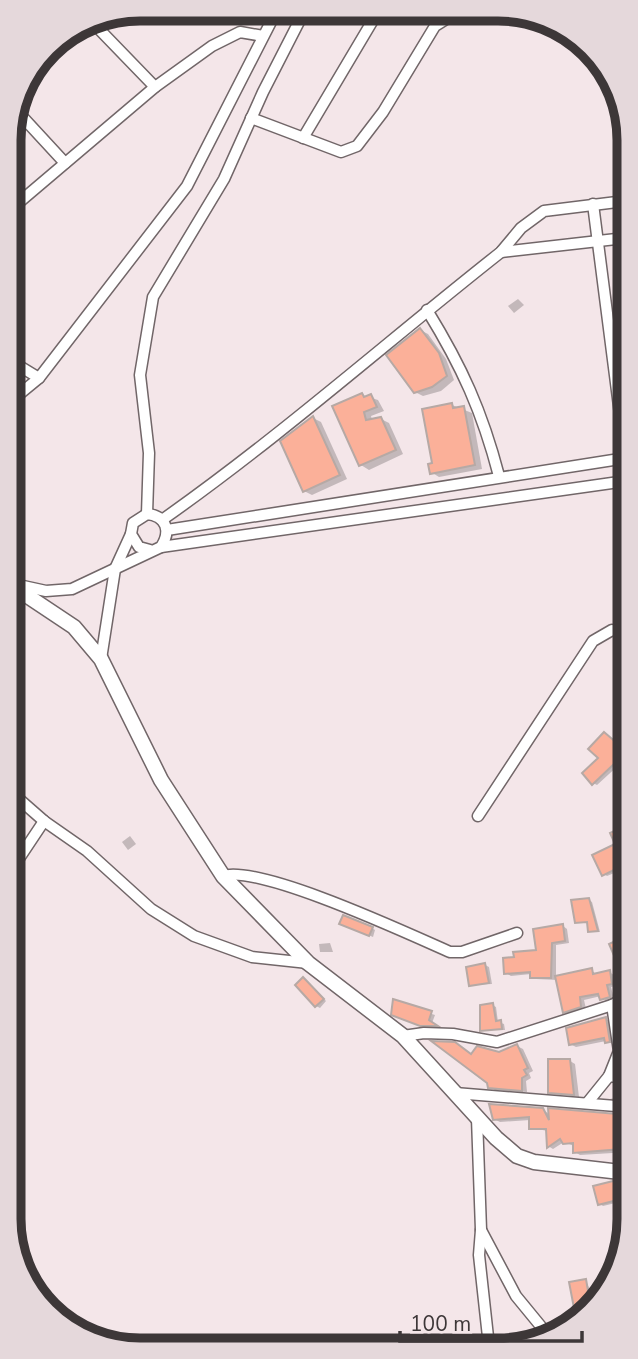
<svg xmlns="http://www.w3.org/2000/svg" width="638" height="1359" font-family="'Nunito Sans',sans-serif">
<rect width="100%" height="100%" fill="#f4e6e9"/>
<g fill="#0003">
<path d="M 625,263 L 625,302 L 620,269 Z"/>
<path d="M 518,299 L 524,305 L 514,313 L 508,306 Z"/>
<path d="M 420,330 L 428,334 L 446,359 L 454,380 L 441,391 L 423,396 L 415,392 Z"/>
<path d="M 362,395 L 378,400 L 384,411 L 371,416 L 372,420 L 381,419 L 389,423 L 403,454 L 369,470 L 361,465 L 335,407 Z"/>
<path d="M 452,405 L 472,413 L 482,469 L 439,477 L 431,472 Z"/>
<path d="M 313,418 L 321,422 L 347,479 L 312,495 L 304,491 Z"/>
<path d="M 627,738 L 627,773 L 620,764 L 597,785 L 593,783 Z"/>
<path d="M 627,827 L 628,854 L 616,860 L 619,871 L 607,876 L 604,874 L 617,844 L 612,834 Z"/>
<path d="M 130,836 L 136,844 L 128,850 L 122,842 Z"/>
<path d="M 589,900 L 592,902 L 600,932 L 590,931 L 589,923 L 576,922 Z"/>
<path d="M 345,925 L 372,928 L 375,930 L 373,937 Z"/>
<path d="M 563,926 L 567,929 L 569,943 L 556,945 L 556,978 L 591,970 L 597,975 L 609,972 L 614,975 L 616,986 L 611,987 L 614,999 L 607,1002 L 601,996 L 584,1000 L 586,1009 L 569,1014 L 564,1011 L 558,980 L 536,979 L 531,974 L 511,976 L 506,973 L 538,952 Z"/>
<path d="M 330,943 L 333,952 L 320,952 L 319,944 Z"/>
<path d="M 485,965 L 489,967 L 492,984 L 471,985 Z"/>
<path d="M 304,979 L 326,1001 L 320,1008 L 316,1006 Z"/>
<path d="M 394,1002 L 435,1015 L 432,1023 L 437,1027 L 425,1027 L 397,1016 Z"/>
<path d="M 492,1005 L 496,1007 L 498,1022 L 504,1024 L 505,1030 L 482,1030 Z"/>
<path d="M 606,1019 L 611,1022 L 615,1045 L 606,1041 L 576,1047 L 570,1044 Z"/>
<path d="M 624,1021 L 628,1021 L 628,1049 Z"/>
<path d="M 435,1044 L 454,1044 L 472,1056 L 499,1054 L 517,1046 L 523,1049 L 533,1071 L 529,1073 L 531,1078 L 526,1081 L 527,1092 L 495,1090 Z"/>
<path d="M 570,1061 L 575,1064 L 579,1097 L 550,1092 Z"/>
<path d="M 615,1086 L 628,1087 L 628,1101 L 610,1099 L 614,1098 Z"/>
<path d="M 542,1110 L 550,1114 L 550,1110 L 629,1116 L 629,1152 L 580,1155 L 575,1152 L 574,1146 L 564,1142 L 553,1149 L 548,1146 L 548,1131 L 531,1128 L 530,1120 L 500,1122 L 494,1119 Z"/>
<path d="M 621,1184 L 628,1200 L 603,1206 L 600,1204 Z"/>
<path d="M 586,1281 L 591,1292 L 605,1292 L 602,1299 L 590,1307 L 578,1309 L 575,1307 Z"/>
</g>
<g fill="#fbb099" stroke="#b6a9a5" stroke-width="2">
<path d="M 420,328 L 439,353 L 447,376 L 432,387 L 414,393 L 386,355 Z"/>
<path d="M 362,393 L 364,397 L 371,394 L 377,407 L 364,412 L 366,420 L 381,417 L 396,450 L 359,466 L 332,406 Z"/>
<path d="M 452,403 L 453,408 L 464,406 L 475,465 L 430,474 L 428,464 L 432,463 L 422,409 Z"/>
<path d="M 313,416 L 340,475 L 303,492 L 280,441 Z"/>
<path d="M 604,732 L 618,744 L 627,736 L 627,775 L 616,762 L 592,785 L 582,773 L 598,758 L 588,749 Z"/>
<path d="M 627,825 L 627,851 L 614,858 L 616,869 L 602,876 L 592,855 L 615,844 L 610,833 Z"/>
<path d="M 589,898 L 598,931 L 588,932 L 587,922 L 575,923 L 571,900 Z"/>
<path d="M 343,915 L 373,927 L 369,936 L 339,924 Z"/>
<path d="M 563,924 L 565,941 L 552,943 L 551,978 L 530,978 L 530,972 L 504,974 L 503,958 L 514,957 L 513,952 L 536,950 L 533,929 Z"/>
<path d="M 628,935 L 628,952 L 615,958 L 609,944 Z"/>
<path d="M 485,963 L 489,983 L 469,986 L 466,967 Z"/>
<path d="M 592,968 L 593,974 L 610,970 L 612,984 L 607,985 L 610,997 L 600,1000 L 598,994 L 580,997 L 581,1007 L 563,1013 L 555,976 Z"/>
<path d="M 303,977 L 324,999 L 315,1007 L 295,985 Z"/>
<path d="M 393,999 L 432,1011 L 429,1020 L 438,1026 L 420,1026 L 391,1015 Z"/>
<path d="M 493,1003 L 496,1021 L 501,1020 L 502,1029 L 480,1031 L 480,1005 Z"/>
<path d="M 606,1017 L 610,1042 L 605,1043 L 604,1038 L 569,1045 L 566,1028 Z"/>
<path d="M 431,1041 L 455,1042 L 471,1054 L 477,1046 L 499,1052 L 517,1044 L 528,1068 L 524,1070 L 527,1075 L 522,1078 L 522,1091 L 488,1088 L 487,1083 Z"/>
<path d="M 548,1059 L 570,1059 L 574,1095 L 548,1093 Z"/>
<path d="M 489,1104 L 543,1108 L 549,1120 L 548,1108 L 629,1115 L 621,1116 L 622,1149 L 573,1153 L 573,1143 L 563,1144 L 560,1139 L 547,1148 L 546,1129 L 529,1129 L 529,1117 L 493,1120 Z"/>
<path d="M 613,1181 L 621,1182 L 625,1198 L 598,1205 L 593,1186 Z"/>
<path d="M 586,1279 L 588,1291 L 605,1290 L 602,1299 L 592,1305 L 574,1308 L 569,1282 Z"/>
</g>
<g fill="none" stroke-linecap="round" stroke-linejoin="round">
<defs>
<g id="minor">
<path d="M 96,26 L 155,87"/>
<path d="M 17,111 L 65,163"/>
<path d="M 251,118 L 341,152 L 357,146 L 383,112 L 435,26 L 459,11"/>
<path d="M 303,138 L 379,10"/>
<path d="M 593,204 L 626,461"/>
<path d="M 10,210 L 155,87 L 212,46 L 240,32 L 263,36"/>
<path d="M 501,252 L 625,238"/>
<path d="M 427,310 C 462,367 482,411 499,476"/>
<path d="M 11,361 L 39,378"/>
<path d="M 11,401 L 39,378 L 187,186 L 277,10"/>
<path d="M 147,514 L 149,453 L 140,375 L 153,297 L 224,179 L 263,92 L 305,10"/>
<path d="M 162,520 C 280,437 388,341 501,252 L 521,228 L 544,211 L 625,201"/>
<path d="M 167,530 L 626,458"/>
<path d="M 161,547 L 626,481"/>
<path d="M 14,584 L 46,591 L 72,589 L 161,547 C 171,532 167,516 147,514 L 133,523 L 131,534 L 139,547 L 150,550"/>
<path d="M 101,659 L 115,569 L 131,534"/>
<path d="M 12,793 L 44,821 L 87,851 L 151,909 L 194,936 L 252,957 L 308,963"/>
<path d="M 478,816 L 593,641 L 612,630 L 627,634"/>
<path d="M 12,869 L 44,821"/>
<path d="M 223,876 C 259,864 409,934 450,952 L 462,952 L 517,933"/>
<path d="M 403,1036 L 424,1033 L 453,1034 L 497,1042 L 612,1005"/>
<path d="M 609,1076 L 619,1051 L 612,1005 L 628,996"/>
<path d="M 455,1093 L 628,1107"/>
<path d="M 588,1102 L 609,1076 L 628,1078"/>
<path d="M 477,1118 L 481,1230 L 479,1255 L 489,1346"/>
<path d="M 481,1230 L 516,1296 L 548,1335"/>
</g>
<path id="tertiary" d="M 11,585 L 74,627 L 101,659 L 161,780 L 223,876 L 308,963 L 403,1036 L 496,1138 L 517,1156 L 534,1162 L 629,1173"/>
</defs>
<use href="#minor" stroke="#716668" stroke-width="13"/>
<use href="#tertiary" stroke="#716668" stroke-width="17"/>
<use href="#minor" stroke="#fff" stroke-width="10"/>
<use href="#tertiary" stroke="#fff" stroke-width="14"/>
</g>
<path d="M0 0H638V1359H0ZM140 21H498A119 119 0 0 1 617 140V1219A119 119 0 0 1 498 1338H140A119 119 0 0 1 21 1219V140A119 119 0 0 1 140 21Z" fill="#e5d8db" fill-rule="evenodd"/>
<path fill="none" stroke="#3d3738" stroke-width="9" d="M140 21H498A119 119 0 0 1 617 140V1219A119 119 0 0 1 498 1338H140A119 119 0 0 1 21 1219V140A119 119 0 0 1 140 21Z"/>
<path d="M400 1331v10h182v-10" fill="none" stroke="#3d3738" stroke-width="3.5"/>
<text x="410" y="1331" font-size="21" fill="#3d3738" stroke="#f4e6e9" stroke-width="5" paint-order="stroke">100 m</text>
</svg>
